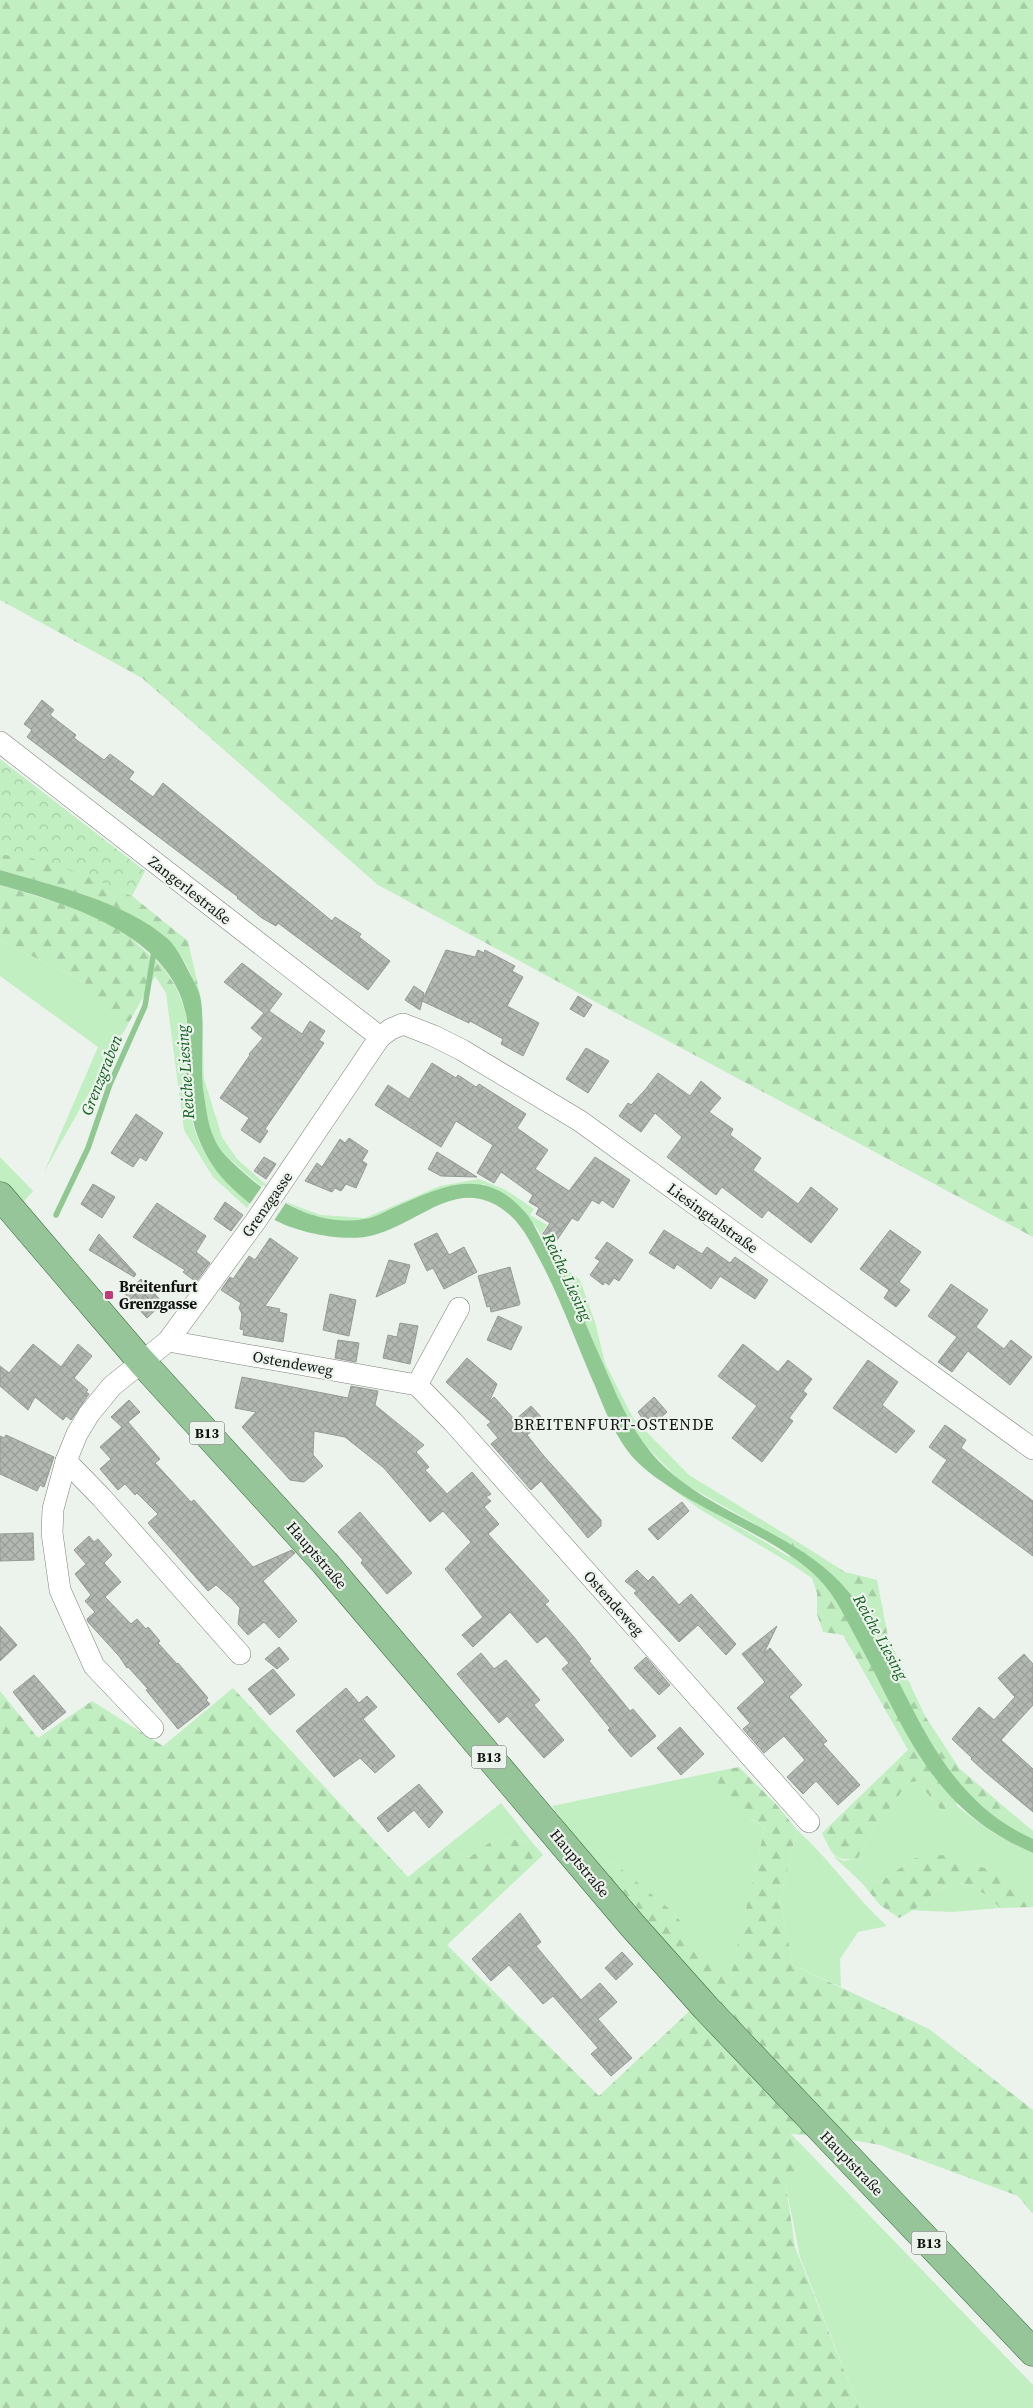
<svg xmlns="http://www.w3.org/2000/svg" width="1033" height="2408" font-family="'Source Serif 4',serif">
<defs>
<pattern id="forest-firs" width="22" height="20" patternUnits="userSpaceOnUse" patternTransform="scale(1.25)"><rect width="22" height="20" fill="#c1efc1"/><path d="M5 1l3.5 6h-7zM16 11l3.5 6h-7z" fill="#a5cca5"/></pattern>
<pattern id="park-crowns" width="20" height="18" patternUnits="userSpaceOnUse" patternTransform="scale(1.25)"><rect width="20" height="18" fill="#c1efc1"/><path d="M2 6a3 3 0 1 1 6 0M12 15a3 3 0 1 1 6 0" fill="none" stroke="#a5cca5"/></pattern>
<pattern id="building-cross-hatch" width="8" height="8" patternUnits="userSpaceOnUse" patternTransform="scale(1.25)"><rect width="8" height="8" fill="#b3b8b3"/><path d="M0 0l8 8M0 8l8-8" fill="none" stroke="#999d99"/></pattern>
</defs>
<rect width="100%" height="100%" fill="#ecf2ec"/>
<g fill="#c1efc1">
<path d="M 0,940 L 84,982 L 108,1012 L 122,1035 L 44,1172 L 98,1047 L 0,976 Z"/>
<path d="M 172,986 L 176,987 C 179,996 185,1007 186,1016 C 188,1032 186,1050 186,1066 C 187,1130 201,1163 250,1203 L 247,1208 L 213,1177 L 184,1130 L 166,993 Z"/>
<path d="M 201,999 L 204,1079 L 222,1137 L 237,1159 L 286,1202 L 320,1215 L 365,1218 L 440,1186 L 479,1179 L 506,1190 L 534,1209 L 530,1215 L 547,1225 L 540,1236 L 554,1245 L 565,1268 L 580,1280 L 595,1322 L 605,1363 L 633,1418 L 689,1475 L 793,1539 L 792,1545 L 681,1482 L 645,1445 L 627,1418 L 555,1257 L 535,1225 L 484,1184 C 455,1192 425,1201 396,1209 C 386,1212 374,1218 363,1220 C 315,1227 275,1199 241,1169 C 231,1160 219,1151 213,1138 C 197,1104 202,1037 201,999 Z"/>
<path d="M 0,1157 L 33,1191 L 19,1207 L 0,1184 Z"/>
<path d="M 661,1481 C 703,1508 747,1530 789,1557 L 788,1562 L 701,1510 Z"/>
<path d="M 719,1771 L 718,1786 L 752,1820 L 765,1827 L 729,1983 L 673,1912 L 613,1862 L 597,1868 L 552,1806 Z"/>
<path d="M 917,1781 L 942,1811 L 956,1805 C 980,1825 1004,1841 1033,1853 L 1033,1897 L 1030,1892 L 915,1858 L 883,1880 L 862,1883 L 833,1856 L 844,1861 L 858,1858 L 876,1824 L 894,1803 L 907,1783 Z"/>
<path d="M 501,1803 L 531,1841 C 517,1843 520,1840 508,1838 C 494,1836 481,1850 470,1857 L 458,1855 L 448,1845 Z"/>
<path d="M 1009,1811 L 1033,1831 L 1033,1839 L 1017,1831 L 994,1816 Z"/>
<path d="M 797,1830 C 830,1859 854,1897 887,1926 L 858,1932 L 840,1959 L 841,1987 L 793,1965 L 780,1900 Z"/>
<path d="M 963,1883 L 989,1896 L 1000,1908 L 952,1912 L 909,1910 L 925,1903 L 937,1889 Z"/>
<path d="M 791,2134 L 1033,2385 L 1033,2408 L 859,2408 L 800,2257 L 786,2186 C 798,2169 797,2153 791,2134 Z"/>
</g>
<g fill="url(#forest-firs)">
<path d="M 0,0 L 1033,0 L 1033,1237 L 378,885 L 142,678 L 0,600 Z"/>
<path d="M 0,854 L 44,861 L 88,875 L 132,896 L 188,941 L 201,999 C 195,983 188,965 178,951 C 149,908 48,884 0,870 Z"/>
<path d="M 0,885 L 85,911 L 125,933 L 162,966 L 176,987 L 172,987 L 166,993 L 155,976 L 122,1035 L 108,1012 L 84,982 L 0,940 Z"/>
<path d="M 793,1539 L 845,1572 L 877,1580 L 888,1637 L 925,1716 L 959,1768 L 1009,1811 L 994,1816 L 968,1794 L 956,1805 L 942,1811 L 917,1781 L 907,1783 L 894,1803 L 876,1824 L 858,1858 C 833,1863 832,1853 822,1833 L 908,1750 L 843,1635 L 823,1632 L 817,1614 L 817,1593 L 812,1578 L 788,1562 Z"/>
<path d="M 233,1688 L 408,1877 L 448,1845 L 458,1855 L 470,1857 C 481,1850 493,1836 508,1838 C 520,1840 517,1843 531,1841 L 543,1855 L 447,1945 L 599,2096 L 697,2004 L 597,1868 L 613,1862 L 673,1912 L 729,1982 L 765,1827 L 732,1807 L 718,1786 L 719,1771 L 739,1767 L 776,1804 L 797,1830 L 780,1900 L 793,1965 L 929,2029 L 1033,2110 L 1033,2214 L 1018,2196 L 880,2145 L 841,2138 L 791,2134 C 799,2162 803,2160 786,2186 L 795,2247 L 859,2408 L 0,2408 L 0,1691 L 38,1738 L 92,1701 L 163,1746 Z"/>
<path d="M 943,1855 L 987,1869 L 1030,1892 L 1033,1897 L 1033,1907 L 1000,1908 L 989,1896 L 963,1883 L 937,1889 L 925,1903 L 899,1918 L 880,1905 L 862,1883 L 883,1880 L 915,1858 Z"/>
</g>
<path fill="url(#park-crowns)" d="M 0,759 L 145,871 L 132,896 C 86,874 51,862 0,854 Z"/>
<path fill="#90c892" d="M 0,870 C 54,886 125,901 168,939 C 178,949 183,960 189,972 C 194,981 200,992 201,1001 C 205,1030 200,1060 203,1089 C 207,1113 208,1136 225,1155 C 260,1191 311,1229 364,1219 C 374,1218 384,1212 393,1208 C 440,1187 483,1165 523,1210 C 531,1218 535,1227 540,1237 C 544,1243 550,1249 554,1256 C 571,1285 583,1319 597,1350 C 611,1381 623,1414 643,1442 C 694,1515 797,1525 852,1596 C 864,1612 873,1633 883,1651 C 923,1727 950,1801 1033,1839 L 1033,1853 C 932,1810 908,1734 860,1645 C 847,1622 837,1597 818,1578 C 781,1542 720,1519 676,1491 C 659,1480 639,1467 627,1450 C 613,1431 604,1408 595,1386 C 577,1345 562,1302 541,1262 C 533,1247 524,1228 511,1216 C 461,1171 423,1222 374,1235 C 347,1243 297,1233 273,1219 C 258,1211 242,1198 229,1185 C 195,1151 187,1109 186,1062 C 186,1047 189,1029 186,1014 C 170,934 68,904 0,885 Z"/>
<path fill="#ecf2ec" d="M 263,1185 L 287,1201 L 273,1222 L 249,1205 Z"/>
<g fill="none" stroke-linecap="round" stroke-linejoin="round">
<path stroke="#90c892" stroke-width="5.5" d="M 56,1215 L 88,1148 L 110,1084 L 145,1006 L 154,951"/>
</g>
<g fill="url(#building-cross-hatch)" stroke="#959a95">
<path d="M 42,700 L 54,710 L 50,715 L 76,735 L 74,738 L 104,760 L 110,754 L 134,772 L 129,779 L 153,797 L 163,783 L 332,921 L 335,917 L 361,934 L 359,937 L 390,961 L 368,990 L 278,923 L 276,926 L 262,918 L 237,898 L 238,897 L 27,737 L 32,730 L 24,724 Z"/>
<path d="M 446,950 L 475,957 L 478,950 L 484,953 L 485,950 L 515,966 L 512,971 L 523,977 L 507,1006 L 539,1023 L 523,1056 L 501,1044 L 503,1039 L 470,1021 L 469,1023 L 422,1001 Z"/>
<path d="M 242,963 L 282,994 L 269,1011 L 302,1034 L 310,1021 L 325,1031 L 319,1040 L 324,1043 L 265,1129 L 268,1131 L 260,1143 L 241,1130 L 249,1118 L 220,1098 L 250,1055 L 249,1054 L 263,1038 L 251,1028 L 264,1013 L 224,982 Z"/>
<path d="M 414,986 L 424,993 L 420,1010 L 405,1000 Z"/>
<path d="M 578,996 L 592,1005 L 584,1017 L 570,1009 Z"/>
<path d="M 586,1048 L 609,1061 L 588,1093 L 566,1079 Z"/>
<path d="M 432,1063 L 456,1078 L 458,1075 L 476,1087 L 479,1084 L 526,1114 L 517,1128 L 548,1150 L 535,1169 L 569,1191 L 595,1157 L 630,1180 L 613,1208 L 602,1200 L 599,1204 L 592,1200 L 578,1221 L 572,1218 L 555,1243 L 542,1235 L 550,1223 L 536,1214 L 539,1208 L 529,1202 L 533,1195 L 501,1172 L 494,1183 L 477,1173 L 493,1145 L 456,1121 L 441,1147 L 375,1105 L 388,1085 L 409,1099 Z"/>
<path d="M 658,1073 L 690,1096 L 701,1081 L 721,1098 L 709,1112 L 733,1129 L 730,1135 L 761,1158 L 753,1170 L 798,1204 L 811,1187 L 838,1209 L 811,1243 L 768,1210 L 762,1218 L 722,1187 L 716,1195 L 667,1157 L 682,1137 L 655,1113 L 641,1132 L 619,1116 L 628,1103 L 631,1105 L 645,1090 Z"/>
<path d="M 136,1114 L 163,1133 L 146,1161 L 140,1157 L 133,1167 L 111,1153 Z"/>
<path d="M 349,1138 L 368,1151 L 362,1161 L 367,1164 L 356,1188 L 346,1184 L 341,1191 L 335,1188 L 332,1192 L 305,1181 L 317,1163 L 322,1167 L 340,1139 L 345,1143 Z"/>
<path d="M 437,1152 L 477,1177 L 441,1176 L 428,1169 Z"/>
<path d="M 264,1157 L 276,1164 L 266,1179 L 254,1171 Z"/>
<path d="M 93,1184 L 115,1197 L 102,1218 L 81,1204 Z"/>
<path d="M 225,1202 L 243,1215 L 231,1231 L 214,1219 Z"/>
<path d="M 157,1203 L 206,1236 L 196,1252 L 210,1263 L 196,1282 L 183,1272 L 185,1270 L 133,1237 Z"/>
<path d="M 664,1230 L 702,1254 L 707,1247 L 730,1263 L 735,1257 L 768,1280 L 755,1299 L 720,1276 L 711,1289 L 677,1264 L 674,1269 L 649,1253 Z"/>
<path d="M 890,1230 L 921,1252 L 899,1282 L 910,1290 L 896,1307 L 884,1298 L 889,1290 L 860,1269 Z"/>
<path d="M 437,1233 L 449,1255 L 464,1247 L 477,1272 L 444,1289 L 433,1268 L 427,1271 L 414,1244 Z"/>
<path d="M 99,1234 L 136,1274 L 134,1277 L 89,1250 Z"/>
<path d="M 270,1238 L 298,1258 L 265,1306 L 280,1309 L 279,1312 L 287,1314 L 283,1342 L 243,1335 L 244,1330 L 240,1329 L 242,1314 L 239,1308 L 241,1303 L 221,1290 L 230,1277 L 233,1279 L 249,1256 L 255,1260 Z"/>
<path d="M 607,1242 L 633,1260 L 619,1281 L 614,1278 L 609,1285 L 605,1282 L 603,1285 L 590,1275 L 600,1261 L 595,1258 Z"/>
<path d="M 389,1260 L 410,1265 L 405,1283 L 376,1297 Z"/>
<path d="M 510,1267 L 520,1303 L 519,1305 L 491,1312 L 490,1306 L 487,1307 L 478,1276 Z"/>
<path d="M 141,1279 L 163,1303 L 147,1318 L 125,1294 Z"/>
<path d="M 951,1284 L 988,1310 L 976,1327 L 1004,1349 L 1011,1340 L 1032,1357 L 1010,1385 L 968,1351 L 952,1372 L 938,1362 L 957,1337 L 928,1316 Z"/>
<path d="M 330,1294 L 356,1300 L 349,1336 L 323,1330 Z"/>
<path d="M 498,1316 L 522,1327 L 511,1350 L 487,1340 Z"/>
<path d="M 400,1323 L 418,1326 L 410,1364 L 383,1358 L 388,1335 L 397,1337 Z"/>
<path d="M 338,1340 L 359,1343 L 356,1362 L 335,1358 Z"/>
<path d="M 33,1344 L 61,1367 L 78,1344 L 92,1356 L 74,1378 L 88,1390 L 86,1392 L 89,1394 L 71,1420 L 66,1416 L 63,1420 L 35,1397 L 28,1410 L 0,1386 L 0,1366 L 9,1373 Z"/>
<path d="M 743,1344 L 778,1372 L 788,1360 L 812,1379 L 803,1391 L 807,1394 L 789,1418 L 793,1421 L 762,1462 L 732,1438 L 757,1406 L 718,1376 Z"/>
<path d="M 467,1358 L 497,1384 L 489,1402 L 494,1397 L 515,1420 L 531,1406 L 544,1420 L 527,1435 L 543,1455 L 601,1520 L 601,1526 L 588,1538 L 541,1481 L 531,1490 L 491,1444 L 498,1438 L 487,1425 L 491,1422 L 446,1382 Z"/>
<path d="M 868,1360 L 898,1382 L 882,1405 L 915,1431 L 896,1453 L 833,1408 Z"/>
<path d="M 242,1377 L 348,1398 L 351,1386 L 378,1391 L 375,1405 L 424,1445 L 416,1452 L 429,1467 L 425,1470 L 447,1494 L 472,1472 L 491,1494 L 486,1497 L 491,1501 L 484,1507 L 499,1524 L 488,1534 L 549,1601 L 545,1604 L 574,1637 L 591,1659 L 589,1661 L 630,1711 L 633,1709 L 656,1736 L 631,1757 L 608,1730 L 610,1728 L 562,1669 L 569,1663 L 546,1636 L 537,1643 L 510,1612 L 473,1647 L 462,1635 L 483,1617 L 445,1569 L 471,1542 L 443,1511 L 430,1522 L 384,1468 L 345,1437 L 314,1431 L 313,1455 L 323,1466 L 304,1482 L 290,1480 L 242,1427 L 256,1412 L 235,1408 Z"/>
<path d="M 654,1397 L 667,1412 L 649,1428 L 638,1412 Z"/>
<path d="M 129,1400 L 140,1412 L 128,1422 L 160,1459 L 155,1463 L 191,1502 L 194,1500 L 253,1567 L 292,1550 L 295,1553 L 263,1581 L 297,1621 L 279,1638 L 264,1622 L 248,1635 L 238,1624 L 240,1608 L 231,1598 L 216,1585 L 208,1591 L 148,1523 L 158,1514 L 137,1493 L 135,1495 L 125,1484 L 118,1490 L 100,1469 L 111,1459 L 100,1447 L 122,1427 L 111,1417 Z"/>
<path d="M 945,1425 L 966,1440 L 961,1448 L 1033,1501 L 1033,1556 L 932,1482 L 947,1460 L 929,1447 Z"/>
<path d="M 6,1435 L 54,1457 L 44,1487 L 40,1485 L 37,1491 L 0,1474 L 0,1436 L 4,1438 Z"/>
<path d="M 682,1502 L 689,1511 L 658,1540 L 648,1529 Z"/>
<path d="M 360,1512 L 412,1573 L 387,1594 L 361,1563 L 363,1560 L 338,1532 Z"/>
<path d="M 33,1533 L 34,1560 L 0,1561 L 0,1534 Z"/>
<path d="M 89,1536 L 94,1542 L 98,1539 L 112,1555 L 104,1563 L 121,1582 L 105,1597 L 131,1624 L 137,1619 L 146,1629 L 148,1627 L 160,1641 L 158,1643 L 177,1664 L 178,1663 L 208,1698 L 206,1700 L 210,1704 L 178,1729 L 146,1690 L 148,1689 L 128,1667 L 127,1668 L 119,1656 L 88,1622 L 87,1619 L 95,1612 L 85,1601 L 91,1595 L 75,1574 L 86,1564 L 74,1550 Z"/>
<path d="M 637,1570 L 648,1581 L 653,1576 L 679,1605 L 691,1594 L 736,1644 L 726,1655 L 698,1625 L 679,1642 L 634,1593 L 637,1591 L 625,1581 Z"/>
<path d="M 0,1626 L 17,1645 L 0,1661 Z"/>
<path d="M 777,1626 L 764,1653 L 770,1648 L 802,1685 L 789,1697 L 827,1741 L 823,1744 L 860,1785 L 838,1805 L 816,1781 L 803,1794 L 787,1777 L 805,1760 L 784,1736 L 764,1753 L 743,1729 L 750,1723 L 737,1708 L 765,1682 L 742,1654 Z"/>
<path d="M 279,1647 L 289,1659 L 277,1669 L 265,1659 Z"/>
<path d="M 481,1653 L 494,1669 L 506,1660 L 540,1700 L 534,1705 L 564,1740 L 544,1758 L 507,1716 L 499,1723 L 457,1674 Z"/>
<path d="M 1024,1654 L 1033,1664 L 1033,1705 L 1001,1740 L 1033,1769 L 1033,1812 L 984,1771 L 971,1759 L 972,1758 L 952,1739 L 979,1707 L 994,1720 L 1015,1697 L 998,1678 Z"/>
<path d="M 646,1657 L 670,1685 L 659,1695 L 634,1668 Z"/>
<path d="M 273,1669 L 295,1695 L 270,1715 L 248,1689 Z"/>
<path d="M 34,1675 L 66,1712 L 43,1730 L 13,1692 Z"/>
<path d="M 346,1688 L 359,1703 L 367,1696 L 377,1707 L 363,1719 L 395,1756 L 375,1773 L 360,1758 L 334,1777 L 296,1731 Z"/>
<path d="M 680,1727 L 704,1754 L 681,1775 L 657,1748 Z"/>
<path d="M 419,1784 L 443,1812 L 429,1828 L 414,1810 L 388,1832 L 377,1818 Z"/>
<path d="M 520,1913 L 541,1942 L 536,1946 L 581,2000 L 600,1983 L 617,2002 L 598,2019 L 632,2058 L 611,2076 L 591,2054 L 598,2048 L 553,1996 L 543,2004 L 509,1965 L 491,1981 L 472,1959 Z"/>
<path d="M 622,1952 L 633,1964 L 616,1980 L 605,1968 Z"/>
</g>
<g fill="none" stroke-linecap="round" stroke-linejoin="round">
<defs>
<g id="minor">
<path d="M 0,742 L 380,1037"/>
<path d="M 168,1341 L 417,1385 L 453,1422 L 809,1822"/>
<path d="M 417,1385 L 459,1308"/>
<path d="M 66,1461 L 101,1497 L 240,1654"/>
<path d="M 153,1728 L 94,1666 L 60,1590 L 52,1533 L 53,1509 L 66,1461 L 77,1434 L 89,1414 L 112,1386 L 168,1341 L 255,1222 L 380,1037 L 391,1029 L 403,1024 L 434,1036 L 462,1050 L 580,1121 L 1033,1449"/>
</g>
<path id="major" d="M 0,1196 L 141,1361 L 325,1563 L 632,1925 L 706,2008 L 1033,2352"/>
</defs>
<use href="#minor" stroke="#7d817d" stroke-width="22"/>
<use href="#major" stroke="#3a6d3d" stroke-width="29"/>
<use href="#minor" stroke="#fff" stroke-width="21"/>
<use href="#major" stroke="#96c599" stroke-width="28"/>
</g>
<rect fill="#c03a7a" stroke="#ecf2ec" stroke-width="2" x="104" y="1290" width="10" height="10" rx="2.5"/>
<g text-anchor="middle" dominant-baseline="central" stroke-width="4.5" stroke-linejoin="round" paint-order="stroke">
<g fill="#ecf2ec" stroke="#535653" stroke-width="1">
<rect x="189.5" y="1421.5" width="35" height="23" rx="4"/>
<rect x="471.5" y="1745.5" width="35" height="23" rx="4"/>
<rect x="911.5" y="2231.5" width="35" height="23" rx="4"/>
</g>
<g font-size="14" font-weight="bold" fill="#111311">
<text x="207" y="1433">B13</text>
<text x="489" y="1757">B13</text>
<text x="929" y="2243">B13</text>
</g>
<g font-size="15" fill="#111311" stroke="#ecf2ec">
<text transform="translate(190 890) rotate(38)">Zangerlestraße</text>
<text transform="translate(267 1204) rotate(-55)">Grenzgasse</text>
<text transform="translate(713 1218) rotate(36)">Liesingtalstraße</text>
<text transform="translate(293 1363) rotate(10)">Ostendeweg</text>
<text transform="translate(317 1555) rotate(49)">Hauptstraße</text>
<text transform="translate(614 1603) rotate(48)">Ostendeweg</text>
<text transform="translate(580 1863) rotate(50)">Hauptstraße</text>
<text transform="translate(852 2163) rotate(46)">Hauptstraße</text>
</g>
<g font-size="15" font-weight="bold" fill="#111311" stroke="#ecf2ec" text-anchor="start">
<text x="119" y="1286">Breitenfurt<tspan x="119" dy="17">Grenzgasse</tspan></text>
</g>
<g font-size="16" font-style="italic" fill="#11611e" stroke="#ecf2ec">
<text transform="translate(185 1072) rotate(-94)">Reiche Liesing</text>
<text transform="translate(101 1075) rotate(-68)">Grenzgraben</text>
<text transform="translate(568 1277) rotate(65)">Reiche Liesing</text>
<text transform="translate(881 1637) rotate(61)">Reiche Liesing</text>
</g>
<g font-size="16" letter-spacing="1" fill="#111311" stroke="#ecf2ec">
<text x="614" y="1424">BREITENFURT-OSTENDE</text>
</g>
</g>
</svg>
